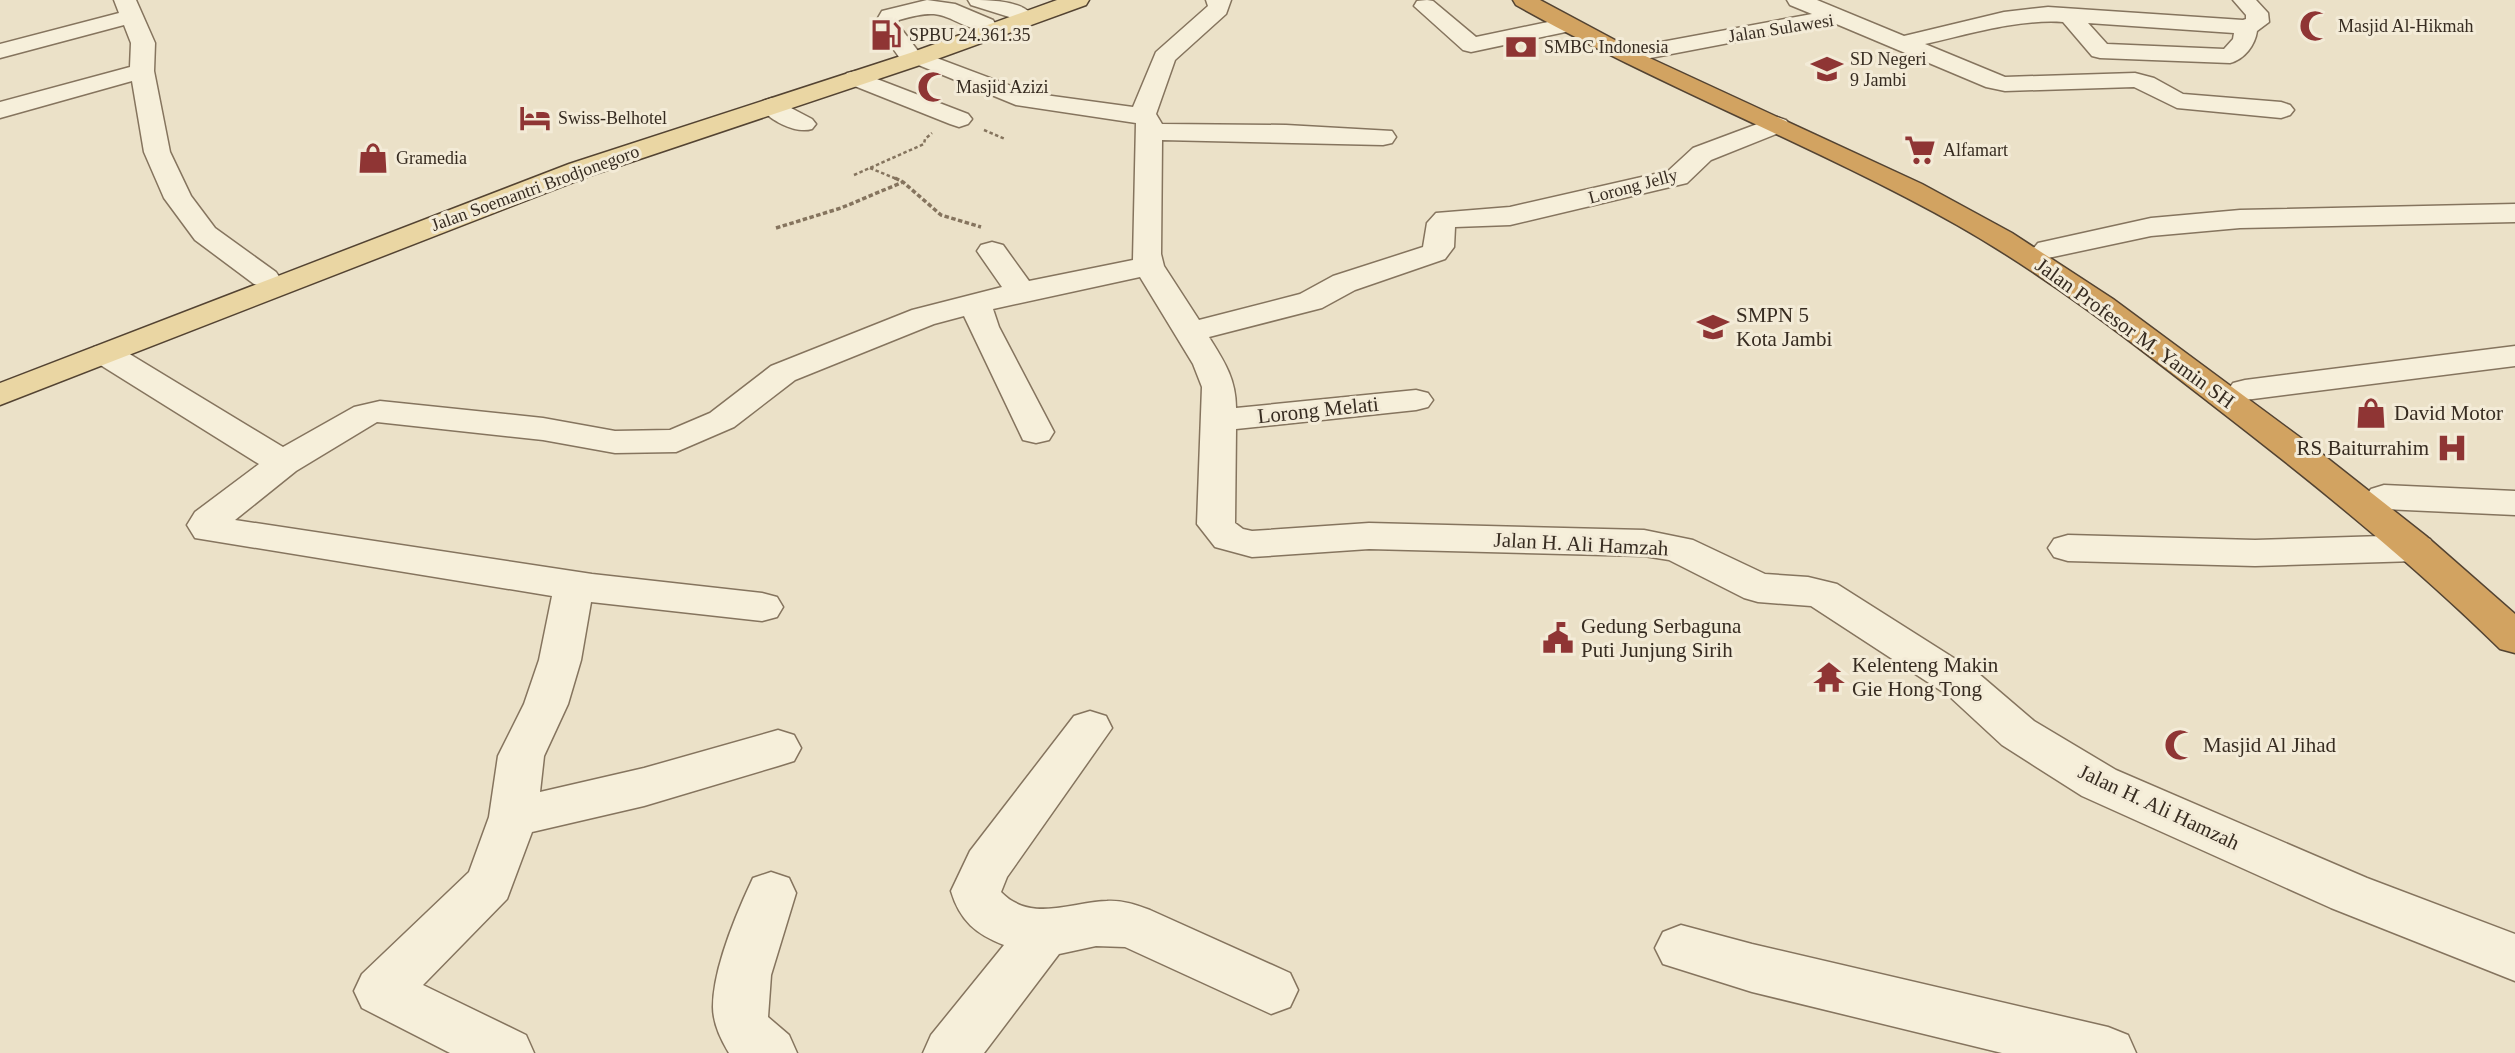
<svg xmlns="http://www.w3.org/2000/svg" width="2515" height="1053" font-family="Georgia,serif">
<rect width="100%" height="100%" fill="#ebe1c8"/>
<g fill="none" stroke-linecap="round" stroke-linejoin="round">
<defs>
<g id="minor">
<path d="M 114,0 L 136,0 L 155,43 L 154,71 L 170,152 L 191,196 L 215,228 L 276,272 L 280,278 L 276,284 L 265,287 L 254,284 L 195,240 L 164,198 L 144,152 L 132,81 L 0,118 L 0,102 L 130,67 L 131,43 L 124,25 L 0,58 L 0,44 L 119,13 Z"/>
<path d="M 927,0 L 955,4 L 993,20 L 996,25 L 993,30 L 985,32 C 943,21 948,5 899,20 L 897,23 L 918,51 L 1030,93 L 1133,107 L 1156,52 L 1208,6 L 1206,0 L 1231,0 L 1226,14 L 1175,60 L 1156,114 L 1162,124 L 1286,125 L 1392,131 L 1396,137 L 1392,143 L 1383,145 L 1162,140 L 1161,254 L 1164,266 L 1199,320 L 1300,294 L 1333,276 L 1423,247 L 1427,223 L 1436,213 L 1510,207 L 1668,171 L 1693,148 L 1768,120 L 1777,117 L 1786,120 L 1790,125 L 1786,130 L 1711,160 L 1687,183 L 1510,225 L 1455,227 L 1454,247 L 1445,259 L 1355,290 L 1322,308 L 1209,337 C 1224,361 1236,379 1236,408 L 1416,390 L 1428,393 L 1433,400 L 1428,407 L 1416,410 L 1236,429 L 1235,523 L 1243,529 L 1252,531 L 1369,523 L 1644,530 L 1693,540 L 1765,574 L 1808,577 L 1837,584 L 1979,674 L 2034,721 L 2116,770 L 2367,878 L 2515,934 L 2515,981 L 2331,908 L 2082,796 L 2002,745 L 1949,696 L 1811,606 L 1758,602 L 1744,598 L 1669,560 L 1644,556 L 1369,549 L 1252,557 L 1215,547 L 1197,524 L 1202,387 L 1193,364 L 1140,277 L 993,309 L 999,327 L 1054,432 L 1049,440 L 1036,443 L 1023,440 L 964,316 L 934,324 L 795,380 L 734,427 L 676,452 L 615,453 L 543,440 L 377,422 L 296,471 L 235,520 L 592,574 L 762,593 L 777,597 L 783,607 L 777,617 L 762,621 L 591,602 L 581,660 L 568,704 L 544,756 L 540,792 L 644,768 L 778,730 L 794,735 L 801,748 L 794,761 L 778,766 L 644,806 L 532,832 L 507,899 L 423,985 L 526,1035 L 534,1053 L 450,1053 L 362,1008 L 354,991 L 362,974 L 469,872 L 489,817 L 498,756 L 524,704 L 539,660 L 552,596 L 195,538 L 187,525 L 195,512 L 259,464 L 94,361 L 89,354 L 94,347 L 106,344 L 118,347 L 283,447 L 354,407 L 380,401 L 543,418 L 615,431 L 670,430 L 710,413 L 771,366 L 912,310 L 1002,287 L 977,251 L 981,245 L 992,242 L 1003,245 L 1029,281 L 1133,260 L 1136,123 L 1016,105 L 899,57 L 875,23 L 882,11 Z"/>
<path d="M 968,0 C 986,0 1018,0 1030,13 L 1027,18 L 1019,20 L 971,5 Z"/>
<path d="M 1427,0 L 1433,1 L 1476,37 L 1567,18 L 1575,20 L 1578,25 L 1575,30 L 1471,52 L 1463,50 L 1414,6 L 1417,1 Z"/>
<path d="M 1787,0 L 1817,0 L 1904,36 L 2004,12 L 2048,7 L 2243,20 L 2246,19 L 2246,15 L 2233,0 L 2256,0 L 2268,13 L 2269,22 L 2257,31 C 2255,45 2245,59 2230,63 L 2100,58 L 2092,56 L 2063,22 C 2016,19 1970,34 1925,44 L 2005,77 L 2135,73 L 2154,78 L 2183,94 L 2281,102 L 2290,105 L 2294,110 L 2290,115 L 2281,118 L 2177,108 L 2134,87 L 2005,91 L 1986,87 L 1834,23 L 1645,59 L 1637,57 L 1633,52 L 1637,47 L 1645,45 L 1812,14 L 1790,5 ZM 2088,23 L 2234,33 L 2233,39 L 2224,49 L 2107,44 Z"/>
<path d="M 856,71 L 968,114 L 972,119 L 968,124 L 959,127 L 950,124 L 847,83 L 844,78 L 847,73 Z"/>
<path d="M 772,98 L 812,119 L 816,124 L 812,129 C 795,134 769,120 759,106 L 763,101 Z"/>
<path d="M 2515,204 L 2515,222 L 2240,228 L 2151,236 L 2048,258 L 2038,255 L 2033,249 L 2038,243 L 2151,218 L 2240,210 Z"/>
<path d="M 2515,346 L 2515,366 L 2245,400 L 2233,397 L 2228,390 L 2233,383 L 2245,380 Z"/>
<path d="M 2384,485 L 2515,491 L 2515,515 L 2384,509 L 2371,505 L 2365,497 L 2371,489 Z"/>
<path d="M 2068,535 L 2255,540 L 2416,535 L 2430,539 L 2436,548 L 2430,557 L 2416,561 L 2255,566 L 2068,561 L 2054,557 L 2048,548 L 2054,539 Z"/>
<path d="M 1090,711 L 1106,716 L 1112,728 L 1007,877 L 1001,892 C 1031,923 1071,902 1107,901 C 1122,900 1136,905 1150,910 L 1290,973 L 1298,990 L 1290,1007 L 1271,1014 L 1125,947 L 1096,946 L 1059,954 L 984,1053 L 923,1053 L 931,1035 L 1004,945 C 976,934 960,921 951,891 L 970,851 L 1074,716 Z"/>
<path d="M 771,872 L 789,878 L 796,893 L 771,975 L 768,1017 L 789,1035 L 797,1053 L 729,1053 C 721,1040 713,1023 713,1007 C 713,969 737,912 753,878 Z"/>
<path d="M 1681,925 L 1752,944 L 2108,1027 L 2128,1035 L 2136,1053 L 2002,1053 L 1752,992 L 1663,964 L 1655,948 L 1663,932 Z"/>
</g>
<path id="major" d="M 1057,0 L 1089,0 L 1086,5 L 926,63 L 589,176 L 0,405 L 0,383 L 569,164 L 910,53 Z"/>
<path id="highway" d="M 1513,0 L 1540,0 L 1641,54 L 1922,184 L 2012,233 L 2113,299 L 2317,450 L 2426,536 L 2515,614 L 2515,653 L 2500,649 C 2409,560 2311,481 2210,403 C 2129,340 2047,276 1957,225 C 1814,145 1659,86 1516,5 Z"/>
</defs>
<use href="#minor" stroke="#85745e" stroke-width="3"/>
<use href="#major" stroke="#534332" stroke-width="3"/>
<use href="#highway" stroke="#534332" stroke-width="3"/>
<g stroke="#85745e" stroke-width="2.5" stroke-dasharray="3.5 2.5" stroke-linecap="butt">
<path d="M 984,130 L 1005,139"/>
<path d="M 870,168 L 899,180"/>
<path d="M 854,175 L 924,144 L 925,139 L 932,133"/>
</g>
<g stroke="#85745e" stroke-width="3.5" stroke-dasharray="4.5 2.5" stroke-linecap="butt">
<path d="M 895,178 L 903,182 L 941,215 L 981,227"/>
<path d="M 776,228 L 841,208 L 903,182"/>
</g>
<use href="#minor" fill="#f6efda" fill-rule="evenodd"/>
<use href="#major" fill="#ead6a3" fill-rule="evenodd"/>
<use href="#highway" fill="#d2a361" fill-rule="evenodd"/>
</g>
<defs>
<symbol id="mosque-bare" viewBox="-9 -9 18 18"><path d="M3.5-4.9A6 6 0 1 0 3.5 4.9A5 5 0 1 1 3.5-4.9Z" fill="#8f3534" stroke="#f3ebd7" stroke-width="2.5" paint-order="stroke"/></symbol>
<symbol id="fuel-bare" viewBox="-9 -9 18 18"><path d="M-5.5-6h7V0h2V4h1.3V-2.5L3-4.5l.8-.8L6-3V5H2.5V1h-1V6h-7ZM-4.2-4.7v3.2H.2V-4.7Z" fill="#8f3534" stroke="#f3ebd7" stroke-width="2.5" paint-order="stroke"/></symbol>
<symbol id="bank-bare" viewBox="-9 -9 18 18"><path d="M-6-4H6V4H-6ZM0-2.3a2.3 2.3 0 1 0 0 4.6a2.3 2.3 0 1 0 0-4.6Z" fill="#8f3534" stroke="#f3ebd7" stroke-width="2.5" paint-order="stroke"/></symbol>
<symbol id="school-bare" viewBox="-9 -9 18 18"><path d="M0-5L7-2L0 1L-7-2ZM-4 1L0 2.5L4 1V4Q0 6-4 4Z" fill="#8f3534" stroke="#f3ebd7" stroke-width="2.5" paint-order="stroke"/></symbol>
<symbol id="hotel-bare" viewBox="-9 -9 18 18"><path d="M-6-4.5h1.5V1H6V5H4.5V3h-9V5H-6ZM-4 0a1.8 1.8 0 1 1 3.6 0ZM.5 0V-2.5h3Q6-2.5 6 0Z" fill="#8f3534" stroke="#f3ebd7" stroke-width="2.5" paint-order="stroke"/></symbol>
<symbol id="supermarket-bare" viewBox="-9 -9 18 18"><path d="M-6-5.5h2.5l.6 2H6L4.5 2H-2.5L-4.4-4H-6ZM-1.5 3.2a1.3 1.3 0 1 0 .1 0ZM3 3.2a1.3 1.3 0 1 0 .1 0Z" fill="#8f3534" stroke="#f3ebd7" stroke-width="2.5" paint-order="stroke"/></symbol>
<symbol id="shop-bare" viewBox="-9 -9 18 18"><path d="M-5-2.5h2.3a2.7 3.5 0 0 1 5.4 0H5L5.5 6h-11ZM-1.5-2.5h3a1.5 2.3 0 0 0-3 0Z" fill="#8f3534" stroke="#f3ebd7" stroke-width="2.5" paint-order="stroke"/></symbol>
<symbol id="hospital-bare" viewBox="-9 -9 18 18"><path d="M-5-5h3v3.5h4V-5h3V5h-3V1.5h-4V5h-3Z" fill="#8f3534" stroke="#f3ebd7" stroke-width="2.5" paint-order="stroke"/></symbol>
<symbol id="civic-bare" viewBox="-9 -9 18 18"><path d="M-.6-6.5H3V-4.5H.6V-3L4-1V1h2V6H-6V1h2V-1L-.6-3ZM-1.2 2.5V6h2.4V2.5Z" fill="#8f3534" stroke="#f3ebd7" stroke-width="2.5" paint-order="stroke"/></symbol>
<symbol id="temple-bare" viewBox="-9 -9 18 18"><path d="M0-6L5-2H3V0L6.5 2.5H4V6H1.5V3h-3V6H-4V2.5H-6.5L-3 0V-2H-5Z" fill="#8f3534" stroke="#f3ebd7" stroke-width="2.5" paint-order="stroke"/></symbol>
</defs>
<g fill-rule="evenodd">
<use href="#mosque-bare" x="2293" y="4" width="44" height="44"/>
<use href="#fuel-bare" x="864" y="13" width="44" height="44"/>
<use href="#bank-bare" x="1499" y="25" width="44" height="44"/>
<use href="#school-bare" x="1805" y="47" width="44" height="44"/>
<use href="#mosque-bare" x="911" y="65" width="44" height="44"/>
<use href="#hotel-bare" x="513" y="96" width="44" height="44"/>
<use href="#supermarket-bare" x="1898" y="128" width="44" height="44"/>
<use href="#shop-bare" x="351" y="136" width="44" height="44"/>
<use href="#school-bare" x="1691" y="305" width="44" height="44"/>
<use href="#shop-bare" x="2349" y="391" width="44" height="44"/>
<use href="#hospital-bare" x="2430" y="426" width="44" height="44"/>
<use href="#civic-bare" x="1536" y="616" width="44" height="44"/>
<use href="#temple-bare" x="1807" y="655" width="44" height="44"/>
<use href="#mosque-bare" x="2158" y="723" width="44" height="44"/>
</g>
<g text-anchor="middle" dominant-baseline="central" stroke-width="6" stroke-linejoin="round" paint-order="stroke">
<g font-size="18" fill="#372c21" stroke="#f3ebd7" text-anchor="start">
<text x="2338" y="26">Masjid Al-Hikmah</text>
<text x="909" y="35">SPBU 24.361.35</text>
<text x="1544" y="47">SMBC Indonesia</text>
<text x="1850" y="59">SD Negeri<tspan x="1850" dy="21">9 Jambi</tspan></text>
<text x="956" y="87">Masjid Azizi</text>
<text x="558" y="118">Swiss-Belhotel</text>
<text x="1943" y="150">Alfamart</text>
<text x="396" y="158">Gramedia</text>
</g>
<g font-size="18" fill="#372c21" stroke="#f3ebd7">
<text transform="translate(1781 28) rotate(-9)">Jalan Sulawesi</text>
<text transform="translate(1633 186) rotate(-15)">Lorong Jelly</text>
<text transform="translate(535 188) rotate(-20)">Jalan Soemantri Brodjonegoro</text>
</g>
<g font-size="21" fill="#372c21" stroke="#f3ebd7" text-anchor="start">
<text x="1736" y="315">SMPN 5<tspan x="1736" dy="24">Kota Jambi</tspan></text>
<text x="2394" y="413">David Motor</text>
<text x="2429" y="448" text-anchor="end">RS Baiturrahim</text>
<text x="1581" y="626">Gedung Serbaguna<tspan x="1581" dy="24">Puti Junjung Sirih</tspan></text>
<text x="1852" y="665">Kelenteng Makin<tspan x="1852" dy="24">Gie Hong Tong</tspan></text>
<text x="2203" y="745">Masjid Al Jihad</text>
</g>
<g font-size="21" fill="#372c21" stroke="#f3ebd7">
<text transform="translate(2135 333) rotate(36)">Jalan Profesor M. Yamin SH</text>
<text transform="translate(1318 410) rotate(-6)">Lorong Melati</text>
<text transform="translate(1581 544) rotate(3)">Jalan H. Ali Hamzah</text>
<text transform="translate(2159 807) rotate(25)">Jalan H. Ali Hamzah</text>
</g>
</g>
</svg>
